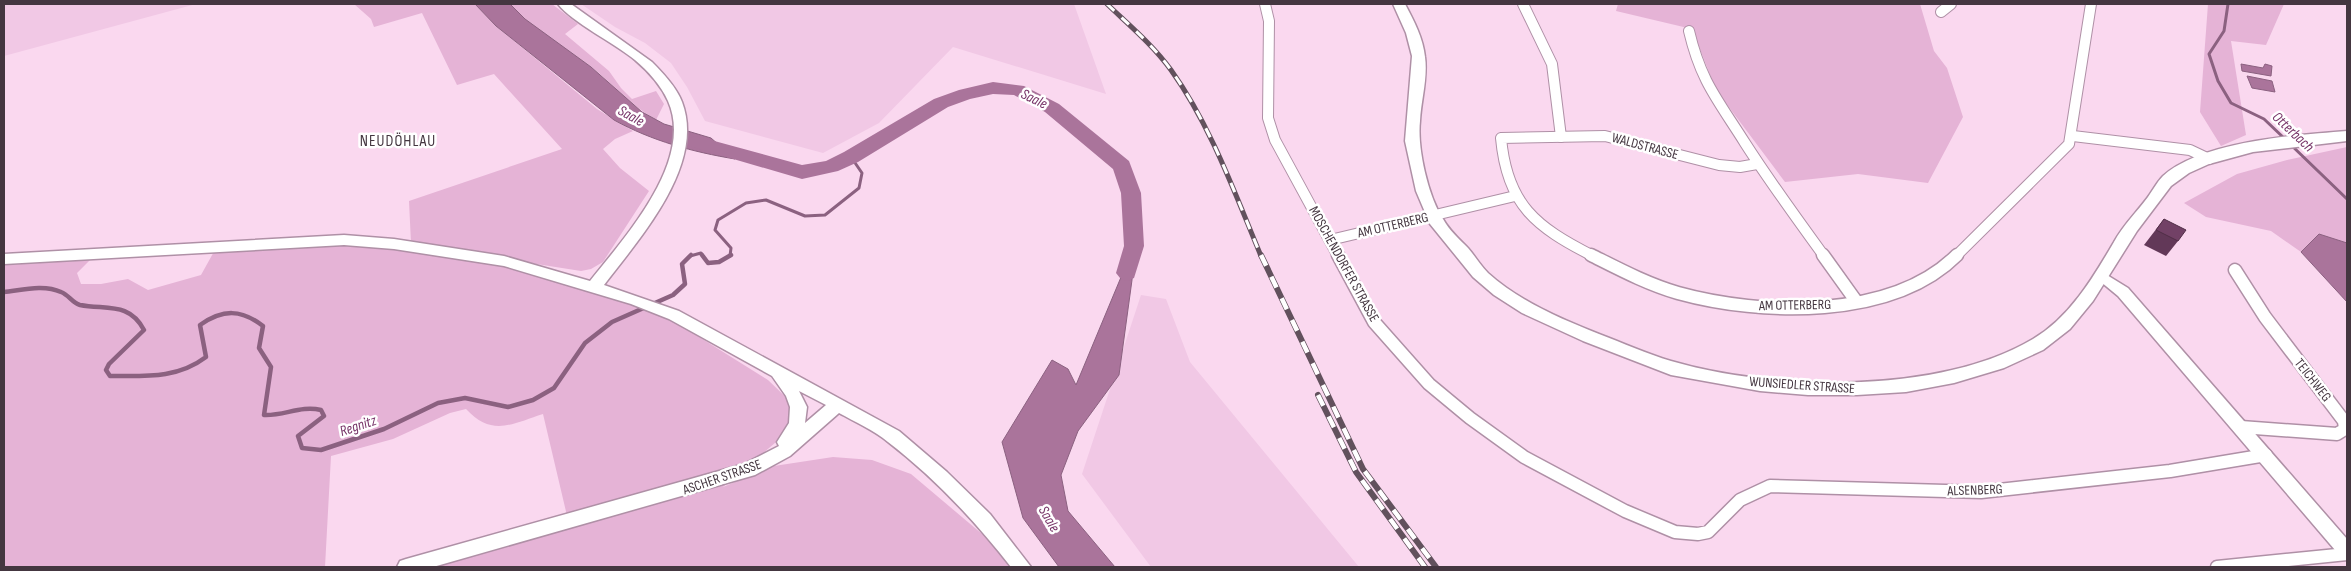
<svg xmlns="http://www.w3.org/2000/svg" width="2351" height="571" font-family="'Sofia Sans Condensed',sans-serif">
<rect width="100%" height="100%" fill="#fad8ef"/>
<g fill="#f1c8e5">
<path d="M 4,4 L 196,4 L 4,56 Z"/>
<path d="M 581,4 L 1074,4 L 1106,94 L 953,47 L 879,123 L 823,153 L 705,121 L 687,87 L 671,63 L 645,43 L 615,27 Z"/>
<path d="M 1141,295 L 1166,299 L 1190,362 L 1359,567 L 1151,567 L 1082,474 Z"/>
</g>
<g fill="#e5b3d6">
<path d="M 354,4 L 475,4 L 496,26 L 597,109 L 633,131 L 615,139 L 603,149 L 620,168 L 649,191 L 603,262 L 591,269 L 581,271 L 480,255 L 664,315 L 768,380 L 795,406 L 782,437 L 723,487 L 774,466 L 833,457 L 872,460 L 911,474 L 988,539 L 1009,567 L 399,567 L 568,520 L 543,414 C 512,424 492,437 466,409 L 450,413 L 393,439 L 331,456 L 325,567 L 4,567 L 4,265 L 90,260 L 77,273 L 81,284 L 101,284 L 128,279 L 148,290 L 201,275 L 216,248 L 411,243 L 409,201 L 562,149 L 494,74 L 457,85 L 422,13 L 374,27 L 371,19 Z"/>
<path d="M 510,4 L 552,4 L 578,24 L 565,34 L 609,71 L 621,88 L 632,99 L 656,91 L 664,104 L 656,120 C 630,105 613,84 590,66 C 564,47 530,30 510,4 Z"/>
<path d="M 1618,4 L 1920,4 L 1934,51 L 1947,68 L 1963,117 L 1928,183 L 1858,174 L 1785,182 L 1716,90 L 1692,29 L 1616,11 Z"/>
<path d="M 2208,4 L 2284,4 L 2266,45 L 2231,41 L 2246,135 L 2221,146 L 2200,112 Z"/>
<path d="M 2347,147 L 2347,243 L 2319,235 L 2301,252 L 2271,231 L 2206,217 L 2184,203 L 2237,174 L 2287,160 Z"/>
</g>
<g fill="#aa749b" stroke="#8b6180">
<path d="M 475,4 L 510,4 L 525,19 L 591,67 L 642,112 L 664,124 L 711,138 L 735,159 C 693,152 652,141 614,120 L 496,26 Z"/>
<path d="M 2241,64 L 2263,68 L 2265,64 L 2272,66 L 2271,76 L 2242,71 Z"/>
<path d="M 2247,76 L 2272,81 L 2275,92 L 2252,88 Z"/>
<path d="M 2319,234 L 2347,243 L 2347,302 L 2301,252 Z"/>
<path d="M 1134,246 L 1132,280 L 1119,375 L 1078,431 L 1061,475 L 1068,511 L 1115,567 L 1059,567 L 1023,518 L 1002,442 L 1052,360 L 1068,369 L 1076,385 Z"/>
</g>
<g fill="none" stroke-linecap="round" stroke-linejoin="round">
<g stroke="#8b6180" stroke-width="3">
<path d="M 2228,4 L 2224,31 L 2209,54 L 2218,81 L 2231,103 L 2264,119 L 2285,139"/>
<path d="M 2290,144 L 2347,199"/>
<path d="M 690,256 L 701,253 L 703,256"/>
<path d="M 730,256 L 731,248 L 715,230 L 718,220 L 746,203 L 766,200 L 805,216 L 825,215 L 859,188 L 862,173 L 851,157"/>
</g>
<g stroke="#8b6180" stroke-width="4.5">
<path d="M 702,255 L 708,263 L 719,262 L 731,255"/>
<path d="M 4,292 C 22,290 44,284 61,292 C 69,295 72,303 80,305 C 107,310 129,302 144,330 L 109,364 L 106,370 L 110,376 C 145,376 177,379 206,357 L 200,325 C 223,309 241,309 263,326 L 259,348 L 271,367 L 264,415 C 284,416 301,405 321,410 L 324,416 L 298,436 L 302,448 L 321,450 L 384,429 L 438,403 L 465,398 L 508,407 L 533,400 L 554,388 L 585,343 L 612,322 L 673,295 L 685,284 L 682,264 L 691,255"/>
</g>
<path fill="#aa749b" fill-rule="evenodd" d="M 993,82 L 1024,86 L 1059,104 L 1129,161 L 1141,193 L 1144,246 L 1134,278 L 1127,281 L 1120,278 L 1116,273 L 1124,246 L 1121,193 L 1113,169 L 1045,112 L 1014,95 L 993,94 L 970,99 L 948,107 L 858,162 L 838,171 L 802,179 L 689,146 L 686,142 L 689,138 L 696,136 L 802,165 L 826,161 L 844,152 L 934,99 L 959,90 Z"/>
<defs>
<g id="minor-far1">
<path d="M 1265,4 L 1269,21 L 1268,118 L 1275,140 L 1338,256"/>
<path d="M 1523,4 L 1552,64 L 1561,137"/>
<path d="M 1941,12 L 1951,4"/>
<path d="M 1689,31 C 1701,82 1718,100 1745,143 C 1770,182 1797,219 1824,256"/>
<path d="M 2073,136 L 2190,150 L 2209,159"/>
<path d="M 1330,240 L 1515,196"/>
<path d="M 1593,256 C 1536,227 1507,205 1501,138 L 1605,136 L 1719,165 L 1740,167 L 1757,164"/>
<path d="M 1956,256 L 2069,144 L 2091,4"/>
</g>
<g id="minor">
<path d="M 1338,255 L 1374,322 L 1429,384 L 1470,418 L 1524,457 L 1625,511 L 1675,532 L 1698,534 L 1708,532 L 1740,500 L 1770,486 L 1981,492 L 2170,471 L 2266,455"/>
<path d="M 1591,255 C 1619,269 1647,284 1678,293 C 1761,316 1892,320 1957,255"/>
<path d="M 1823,255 L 1856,301"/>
<path d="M 2235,270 L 2265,317 L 2344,421 L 2345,429 L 2337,434 L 2241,427"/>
<path d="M 2217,567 L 2347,554"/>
</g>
<g id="tertiary">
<path d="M 558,4 L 571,4 L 652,62 C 663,73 677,88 682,102 C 706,165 639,239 604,285 L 679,311 L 899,431 L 947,472 L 990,514 L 1031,567 L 1011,567 C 975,521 935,478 888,442 C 874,430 855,422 839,413 L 790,456 L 755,475 L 433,567 L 397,567 L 400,561 L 406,559 L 744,464 L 779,446 L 777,442 L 789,423 L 790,407 L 786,396 L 772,376 L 669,319 L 631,304 L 504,266 L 394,249 L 344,245 L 4,264 L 4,254 L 344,235 L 394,239 L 504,256 L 590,281 C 624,238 695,161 668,101 C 661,85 648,71 635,60 C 614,43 572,22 558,4 ZM 799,391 L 826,405 L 805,423 L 807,407 Z"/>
<path d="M 2102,272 L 2128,288 L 2347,539 L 2347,559 L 2341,557 L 2118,296 L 2095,277 L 2097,273 Z"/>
</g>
<path id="secondary" d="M 1393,4 L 1405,4 C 1414,21 1423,38 1425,57 C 1428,78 1421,100 1420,121 C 1417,148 1428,196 1443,219 C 1449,230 1459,239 1468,248 C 1475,256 1480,265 1488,273 C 1519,301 1561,319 1599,334 C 1623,343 1647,354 1671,361 C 1773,391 1939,395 2033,339 C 2069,318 2093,278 2114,242 C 2123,225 2137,212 2148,197 C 2153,190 2157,182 2163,176 C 2202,141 2296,135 2347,131 L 2347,141 L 2253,152 L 2209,164 L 2189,173 L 2171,186 L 2137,231 L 2093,301 L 2070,329 L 2043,350 L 2004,368 L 1954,383 L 1906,392 L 1857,395 L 1808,395 L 1760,391 L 1671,375 L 1583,341 L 1522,313 L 1494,295 L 1473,277 L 1430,224 L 1416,191 L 1405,141 L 1412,56 L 1406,33 Z"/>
</defs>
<use href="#minor-far1" stroke="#af90a6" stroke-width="12"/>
<use href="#minor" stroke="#af90a6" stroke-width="15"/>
<use href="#tertiary" stroke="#af90a6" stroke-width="3"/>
<use href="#secondary" stroke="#af90a6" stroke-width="3"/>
<use href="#minor-far1" stroke="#fff" stroke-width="10"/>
<use href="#minor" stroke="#fff" stroke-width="12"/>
<use href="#tertiary" fill="#fff" fill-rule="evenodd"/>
<use href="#secondary" fill="#fff" fill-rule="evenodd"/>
<defs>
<path id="rail-far1" d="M 1107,4 C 1129,25 1153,45 1171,70 C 1211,126 1235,194 1261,256"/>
<g id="rail">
<path d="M 1261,255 L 1363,469 L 1436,567"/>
<path d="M 1318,395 L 1356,472 L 1425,567"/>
</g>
</defs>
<use href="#rail-far1" stroke="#62515d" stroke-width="5"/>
<use href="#rail" stroke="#62515d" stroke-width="6"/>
<use href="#rail-far1" stroke="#fff" stroke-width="3" stroke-dasharray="10" stroke-linecap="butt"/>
<use href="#rail" stroke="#fff" stroke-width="4.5" stroke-dasharray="12" stroke-linecap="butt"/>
</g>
<path fill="#623858" d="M 2164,219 L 2178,241 L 2166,256 L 2144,245 Z"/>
<path fill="#724166" stroke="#502e47" d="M 2164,219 L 2186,230 L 2178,241 L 2156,230 Z"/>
<g text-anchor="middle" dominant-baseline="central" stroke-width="5" stroke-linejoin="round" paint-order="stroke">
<g font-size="14" fill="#443640" stroke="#fff">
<text transform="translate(1645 146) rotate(15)">WALDSTRASSE</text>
<text transform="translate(1393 225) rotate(-13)">AM OTTERBERG</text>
<text transform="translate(1344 264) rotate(61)">MOSCHENDORFER STRASSE</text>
<text transform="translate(1795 305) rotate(-1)">AM OTTERBERG</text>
<text transform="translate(2313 380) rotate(52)">TEICHWEG</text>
<text transform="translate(1802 385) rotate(4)">WUNSIEDLER STRASSE</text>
<text transform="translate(722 477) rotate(-19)">ASCHER STRASSE</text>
<text transform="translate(1975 490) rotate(-2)">ALSENBERG</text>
</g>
<g font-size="15" font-style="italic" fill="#773468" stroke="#fff">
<text transform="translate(1034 99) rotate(26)">Saale</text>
<text transform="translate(631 116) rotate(29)">Saale</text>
<text transform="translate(2293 132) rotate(43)">Otterbach</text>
<text transform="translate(358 426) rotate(-19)">Regnitz</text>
<text transform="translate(1049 519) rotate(60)">Saale</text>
</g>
<g font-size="16" letter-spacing="1" fill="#443640" stroke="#fff">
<text x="398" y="141">NEUDÖHLAU</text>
</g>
</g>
<rect width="2351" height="571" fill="none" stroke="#443640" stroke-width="10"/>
</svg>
